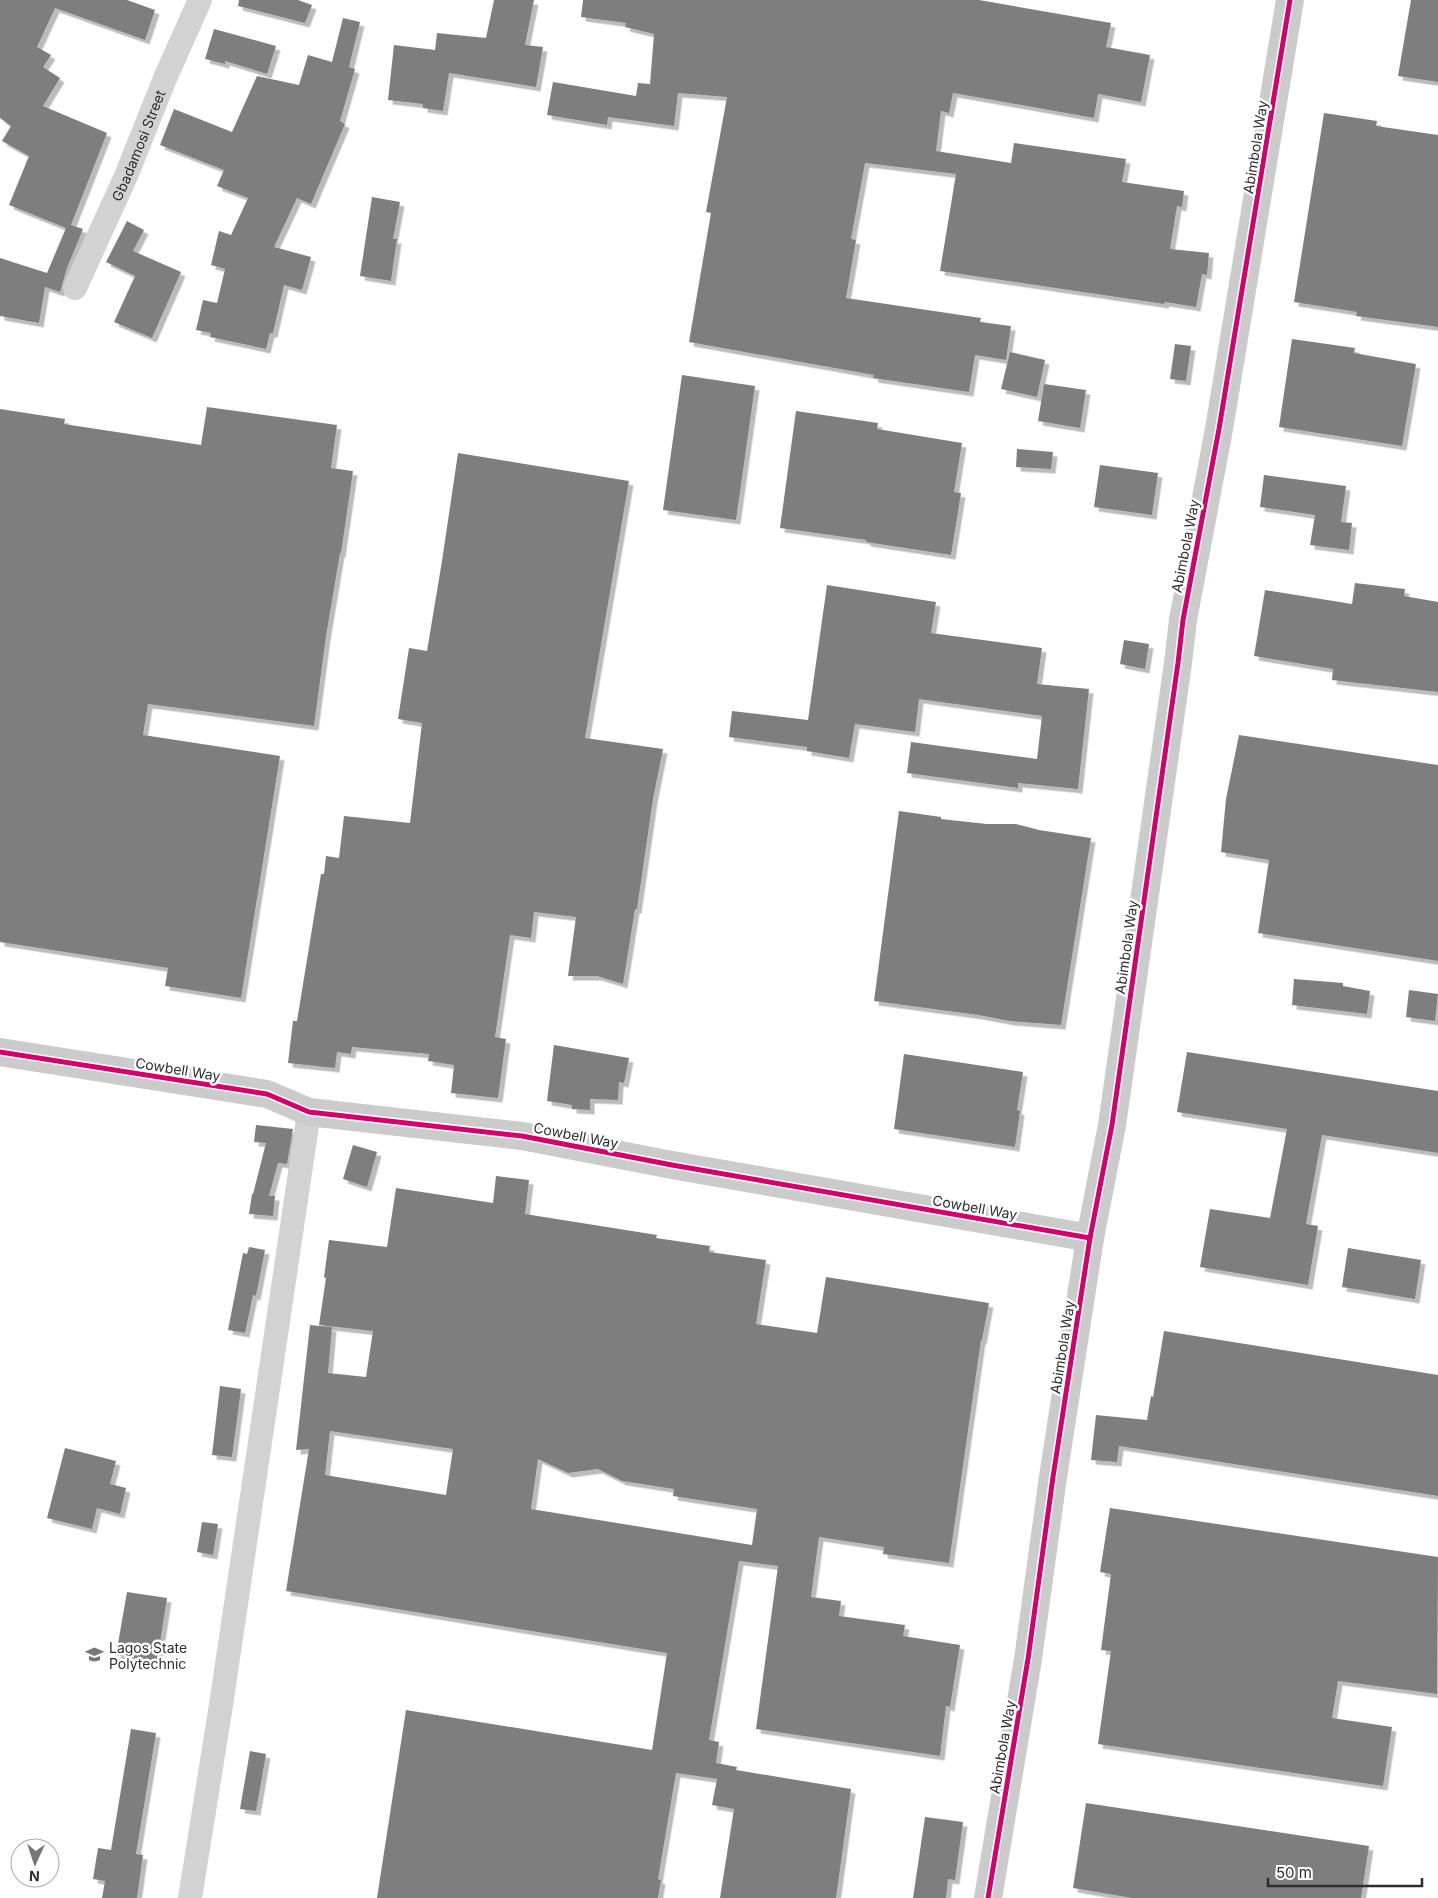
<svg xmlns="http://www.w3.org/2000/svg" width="1438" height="1898" font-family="Inter,sans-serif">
<defs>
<filter id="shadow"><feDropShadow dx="4.5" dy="4.5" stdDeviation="0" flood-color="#0004"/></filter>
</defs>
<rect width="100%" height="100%" fill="#fff"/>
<g fill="#7e7e7e" fill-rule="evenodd" filter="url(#shadow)">
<path d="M 0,0 L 127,0 L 155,10 L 145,40 L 55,8 L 37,47 L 51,55 L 43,67 L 60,78 L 43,106 L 107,133 L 71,225 L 83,229 L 67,268 L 60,292 L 45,287 L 39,323 L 0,316 L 0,258 L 47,273 L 66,228 L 9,205 L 29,156 L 2,141 L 11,126 L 0,118 Z"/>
<path d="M 239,0 L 298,0 L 312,5 L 305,23 L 238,6 Z"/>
<path d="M 494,0 L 534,0 L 525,45 L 543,47 L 536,87 L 449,73 L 443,111 L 423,108 L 423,104 L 388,100 L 394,45 L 435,50 L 437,33 L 486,38 Z"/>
<path d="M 583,0 L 979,0 L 1111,23 L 1106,47 L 1150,55 L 1141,102 L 1098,94 L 1094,118 L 953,93 L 949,113 L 941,111 L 936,151 L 1011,163 L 1014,143 L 1126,159 L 1122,182 L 1184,191 L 1182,207 L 1177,206 L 1170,249 L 1209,253 L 1207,275 L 1202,274 L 1196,307 L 1165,302 L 1164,304 L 940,271 L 956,174 L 865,163 L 851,239 L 856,240 L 846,298 L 981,318 L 980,322 L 1011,326 L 1006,360 L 975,355 L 969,392 L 873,378 L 874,375 L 689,342 L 711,213 L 706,212 L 727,97 L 678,93 L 674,126 L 608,117 L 607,125 L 547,115 L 553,82 L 636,96 L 638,83 L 650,84 L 654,34 L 625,27 L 626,23 L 581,17 Z"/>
<path d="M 1411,0 L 1438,0 L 1438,82 L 1398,76 Z"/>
<path d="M 343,18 L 360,22 L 349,67 L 355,69 L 340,121 L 345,124 L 311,204 L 297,198 L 274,247 L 311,257 L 302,290 L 284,285 L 273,333 L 270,333 L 266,349 L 210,337 L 211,333 L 196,330 L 203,300 L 217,303 L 225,269 L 211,265 L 219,231 L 231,235 L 248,198 L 217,186 L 224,170 L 160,145 L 174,109 L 232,132 L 257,76 L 299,85 L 308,55 L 332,62 Z"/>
<path d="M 214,29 L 276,46 L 267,74 L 225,61 L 225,64 L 205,59 Z"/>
<path d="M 1324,113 L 1377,121 L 1376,126 L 1438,135 L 1438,327 L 1356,316 L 1357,312 L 1294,302 Z"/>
<path d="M 372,197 L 400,202 L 393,239 L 397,239 L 391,281 L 360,276 Z"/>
<path d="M 127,221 L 144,230 L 133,251 L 181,272 L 152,338 L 114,322 L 135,276 L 106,262 Z"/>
<path d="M 1292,339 L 1355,348 L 1354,353 L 1416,364 L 1402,446 L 1279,427 Z"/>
<path d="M 1175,344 L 1191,346 L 1186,381 L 1170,379 Z"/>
<path d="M 1010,352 L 1045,360 L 1037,397 L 1001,389 Z"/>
<path d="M 682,375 L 755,386 L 736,520 L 663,510 Z"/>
<path d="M 1044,384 L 1086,390 L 1080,428 L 1038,421 Z"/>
<path d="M 207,407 L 337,425 L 331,468 L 353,471 L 341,553 L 340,553 L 326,636 L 314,726 L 148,704 L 143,735 L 280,756 L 241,998 L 165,986 L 168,968 L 0,942 L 0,409 L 65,419 L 64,424 L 201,445 Z"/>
<path d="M 796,411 L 878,423 L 877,429 L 962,443 L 954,492 L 961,493 L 951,555 L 866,542 L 866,540 L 780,528 Z"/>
<path d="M 1017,449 L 1053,452 L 1051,469 L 1016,467 Z"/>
<path d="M 458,453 L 629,481 L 585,738 L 663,749 L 653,799 L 637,909 L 635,909 L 623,984 L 597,976 L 568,976 L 576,917 L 534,912 L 531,938 L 510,935 L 495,1037 L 506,1039 L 498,1098 L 451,1093 L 454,1065 L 428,1061 L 429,1054 L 352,1047 L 351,1054 L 337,1052 L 335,1068 L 288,1063 L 293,1021 L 297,1021 L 321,874 L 324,874 L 326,856 L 339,858 L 344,816 L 410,823 L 422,723 L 398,719 L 409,648 L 427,651 L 442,561 Z"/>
<path d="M 1100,465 L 1158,473 L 1152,515 L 1094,507 Z"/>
<path d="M 1264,475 L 1346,486 L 1341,522 L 1352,523 L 1349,550 L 1310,545 L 1315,515 L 1260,507 Z"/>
<path d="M 1355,583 L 1405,589 L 1404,596 L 1438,602 L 1438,692 L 1332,680 L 1333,669 L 1254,656 L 1265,590 L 1352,604 Z"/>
<path d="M 827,585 L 936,602 L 931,633 L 1042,648 L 1037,684 L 1089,689 L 1078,789 L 1018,783 L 1018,788 L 907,773 L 911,742 L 1037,759 L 1042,716 L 919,699 L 915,732 L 855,724 L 849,758 L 807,751 L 807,747 L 729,737 L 732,711 L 808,720 Z"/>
<path d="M 1124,640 L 1149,644 L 1145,669 L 1120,664 Z"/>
<path d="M 1239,735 L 1438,765 L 1438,961 L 1258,933 L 1269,860 L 1221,852 L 1226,799 Z"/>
<path d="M 899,811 L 941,817 L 941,819 L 987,824 L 1016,824 L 1039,830 L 1091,838 L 1061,1025 L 1010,1021 L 978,1015 L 874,1001 Z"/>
<path d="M 1294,979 L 1343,983 L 1343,986 L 1370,991 L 1367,1014 L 1292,1005 Z"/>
<path d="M 1409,990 L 1438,994 L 1435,1021 L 1406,1017 Z"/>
<path d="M 554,1045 L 629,1058 L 624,1083 L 619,1082 L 618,1100 L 590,1099 L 590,1110 L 572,1109 L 572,1105 L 547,1101 Z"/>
<path d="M 1187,1052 L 1438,1091 L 1438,1153 L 1322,1135 L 1306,1224 L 1318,1226 L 1308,1285 L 1200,1267 L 1210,1209 L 1270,1218 L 1287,1129 L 1177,1112 Z"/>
<path d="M 904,1054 L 1023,1072 L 1017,1110 L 1020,1111 L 1015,1147 L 894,1129 Z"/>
<path d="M 256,1125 L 293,1129 L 287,1164 L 278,1163 L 269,1196 L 275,1196 L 273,1216 L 249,1214 L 252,1194 L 253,1194 L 266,1143 L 254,1142 Z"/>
<path d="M 353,1145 L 377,1152 L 367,1187 L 343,1179 Z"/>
<path d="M 496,1176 L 529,1180 L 525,1214 L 657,1235 L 656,1238 L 710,1246 L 709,1252 L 766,1260 L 756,1324 L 817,1333 L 826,1277 L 989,1303 L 982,1340 L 981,1340 L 949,1563 L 883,1554 L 884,1547 L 819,1537 L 811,1597 L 841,1601 L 839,1616 L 905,1625 L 903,1636 L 960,1645 L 950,1707 L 946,1706 L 940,1756 L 756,1729 L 778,1566 L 739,1561 L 709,1740 L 719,1742 L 716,1763 L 737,1767 L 736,1770 L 851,1789 L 836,1898 L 720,1898 L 734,1809 L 712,1805 L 717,1779 L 676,1773 L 658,1879 L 661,1880 L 658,1898 L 377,1898 L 406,1710 L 652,1750 L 667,1653 L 286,1591 L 309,1449 L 296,1450 L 310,1325 L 332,1327 L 328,1373 L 366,1377 L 373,1331 L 319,1325 L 326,1278 L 324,1277 L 329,1240 L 387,1247 L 396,1188 L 493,1203 ZM 330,1431 L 453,1449 L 446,1495 L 325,1475 ZM 538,1459 L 568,1473 L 598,1469 L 622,1481 L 674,1489 L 673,1496 L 757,1509 L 752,1545 L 531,1509 Z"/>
<path d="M 249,1247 L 265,1250 L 256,1296 L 253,1295 L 245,1333 L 228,1330 L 243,1253 L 247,1254 Z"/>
<path d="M 1348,1248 L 1421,1260 L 1415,1299 L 1342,1287 Z"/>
<path d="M 1164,1331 L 1438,1375 L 1438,1496 L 1119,1446 L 1117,1462 L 1091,1460 L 1096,1415 L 1147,1420 L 1151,1396 L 1153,1397 Z"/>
<path d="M 220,1386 L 241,1389 L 232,1457 L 212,1455 Z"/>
<path d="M 65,1448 L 116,1461 L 110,1484 L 126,1488 L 120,1514 L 97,1508 L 92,1529 L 47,1518 Z"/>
<path d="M 1110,1508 L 1438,1557 L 1437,1694 L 1338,1681 L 1332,1718 L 1392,1727 L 1383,1786 L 1098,1744 L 1111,1651 L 1101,1650 L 1111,1574 L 1100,1572 Z"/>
<path d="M 202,1522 L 218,1524 L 213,1555 L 197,1552 Z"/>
<path d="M 127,1592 L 167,1598 L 157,1662 L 116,1655 Z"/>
<path d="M 131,1729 L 156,1733 L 136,1854 L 143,1855 L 137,1898 L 102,1898 L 105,1881 L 93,1879 L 98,1848 L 111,1850 Z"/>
<path d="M 250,1751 L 266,1754 L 256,1811 L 240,1809 Z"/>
<path d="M 1086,1803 L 1369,1846 L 1361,1898 L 1132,1898 L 1073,1888 Z"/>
<path d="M 925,1817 L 963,1822 L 955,1880 L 948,1879 L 946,1898 L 913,1898 Z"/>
</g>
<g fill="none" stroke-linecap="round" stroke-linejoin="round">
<g stroke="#d2d2d2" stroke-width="24">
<path id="s1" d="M 75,288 L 126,176 L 166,76 L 200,0"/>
<path d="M 190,1898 L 221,1705 L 309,1112"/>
</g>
<g stroke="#cbcbcb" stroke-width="28">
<path d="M 0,1052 L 267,1094 L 309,1112 L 522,1136 L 672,1165 L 1090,1238"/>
<path d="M 988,1898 L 1028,1659 L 1053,1477 L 1090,1238 L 1112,1125 L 1178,663 L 1183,620 L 1219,429 L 1290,0"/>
</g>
<defs>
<g id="cycleway">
<path d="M 0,1052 L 267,1094 L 309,1112 L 522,1136 L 672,1165 L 1090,1238"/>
<path d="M 988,1898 L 1028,1659 L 1053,1477 L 1090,1238 L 1112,1125 L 1178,663 L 1183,620 L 1219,429 L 1290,0"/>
</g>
</defs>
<use href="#cycleway" stroke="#fff" stroke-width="8"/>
<use href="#cycleway" stroke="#d6006c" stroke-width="5"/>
</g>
<defs>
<symbol id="university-bare" viewBox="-9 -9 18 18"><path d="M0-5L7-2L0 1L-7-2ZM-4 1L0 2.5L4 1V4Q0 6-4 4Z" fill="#767676" stroke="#fff" stroke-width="2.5" paint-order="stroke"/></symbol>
</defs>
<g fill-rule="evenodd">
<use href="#university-bare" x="82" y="1642" width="25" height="25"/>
</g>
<g text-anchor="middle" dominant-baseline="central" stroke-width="5" stroke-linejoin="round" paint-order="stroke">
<g font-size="14" fill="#2d2d2d" stroke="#fff">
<text stroke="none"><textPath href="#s1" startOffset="156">Gbadamosi Street</textPath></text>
<text transform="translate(1255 147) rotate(-81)">Abimbola Way</text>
<text transform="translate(1185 546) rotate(-79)">Abimbola Way</text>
<text transform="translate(1126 947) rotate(-82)">Abimbola Way</text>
<text transform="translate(178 1069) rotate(9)">Cowbell Way</text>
<text transform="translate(576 1135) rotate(11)">Cowbell Way</text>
<text transform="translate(975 1207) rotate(10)">Cowbell Way</text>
<text transform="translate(1062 1347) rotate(-81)">Abimbola Way</text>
<text transform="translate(1002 1747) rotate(-80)">Abimbola Way</text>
</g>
<g font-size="14" fill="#2d2d2d" stroke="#fff" text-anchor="start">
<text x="109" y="1647">Lagos State<tspan x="109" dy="16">Polytechnic</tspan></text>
</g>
</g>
<g transform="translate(35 1863) rotate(183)"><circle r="24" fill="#ffffff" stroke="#ababab"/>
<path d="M0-4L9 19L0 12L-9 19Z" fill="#767676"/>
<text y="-8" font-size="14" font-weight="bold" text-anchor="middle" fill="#2d2d2d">N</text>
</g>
<path d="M1268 1878v8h154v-8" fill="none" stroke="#2d2d2d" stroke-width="2.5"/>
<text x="1276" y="1878" font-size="15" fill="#2d2d2d" stroke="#ffffff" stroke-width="4" paint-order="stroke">50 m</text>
</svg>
